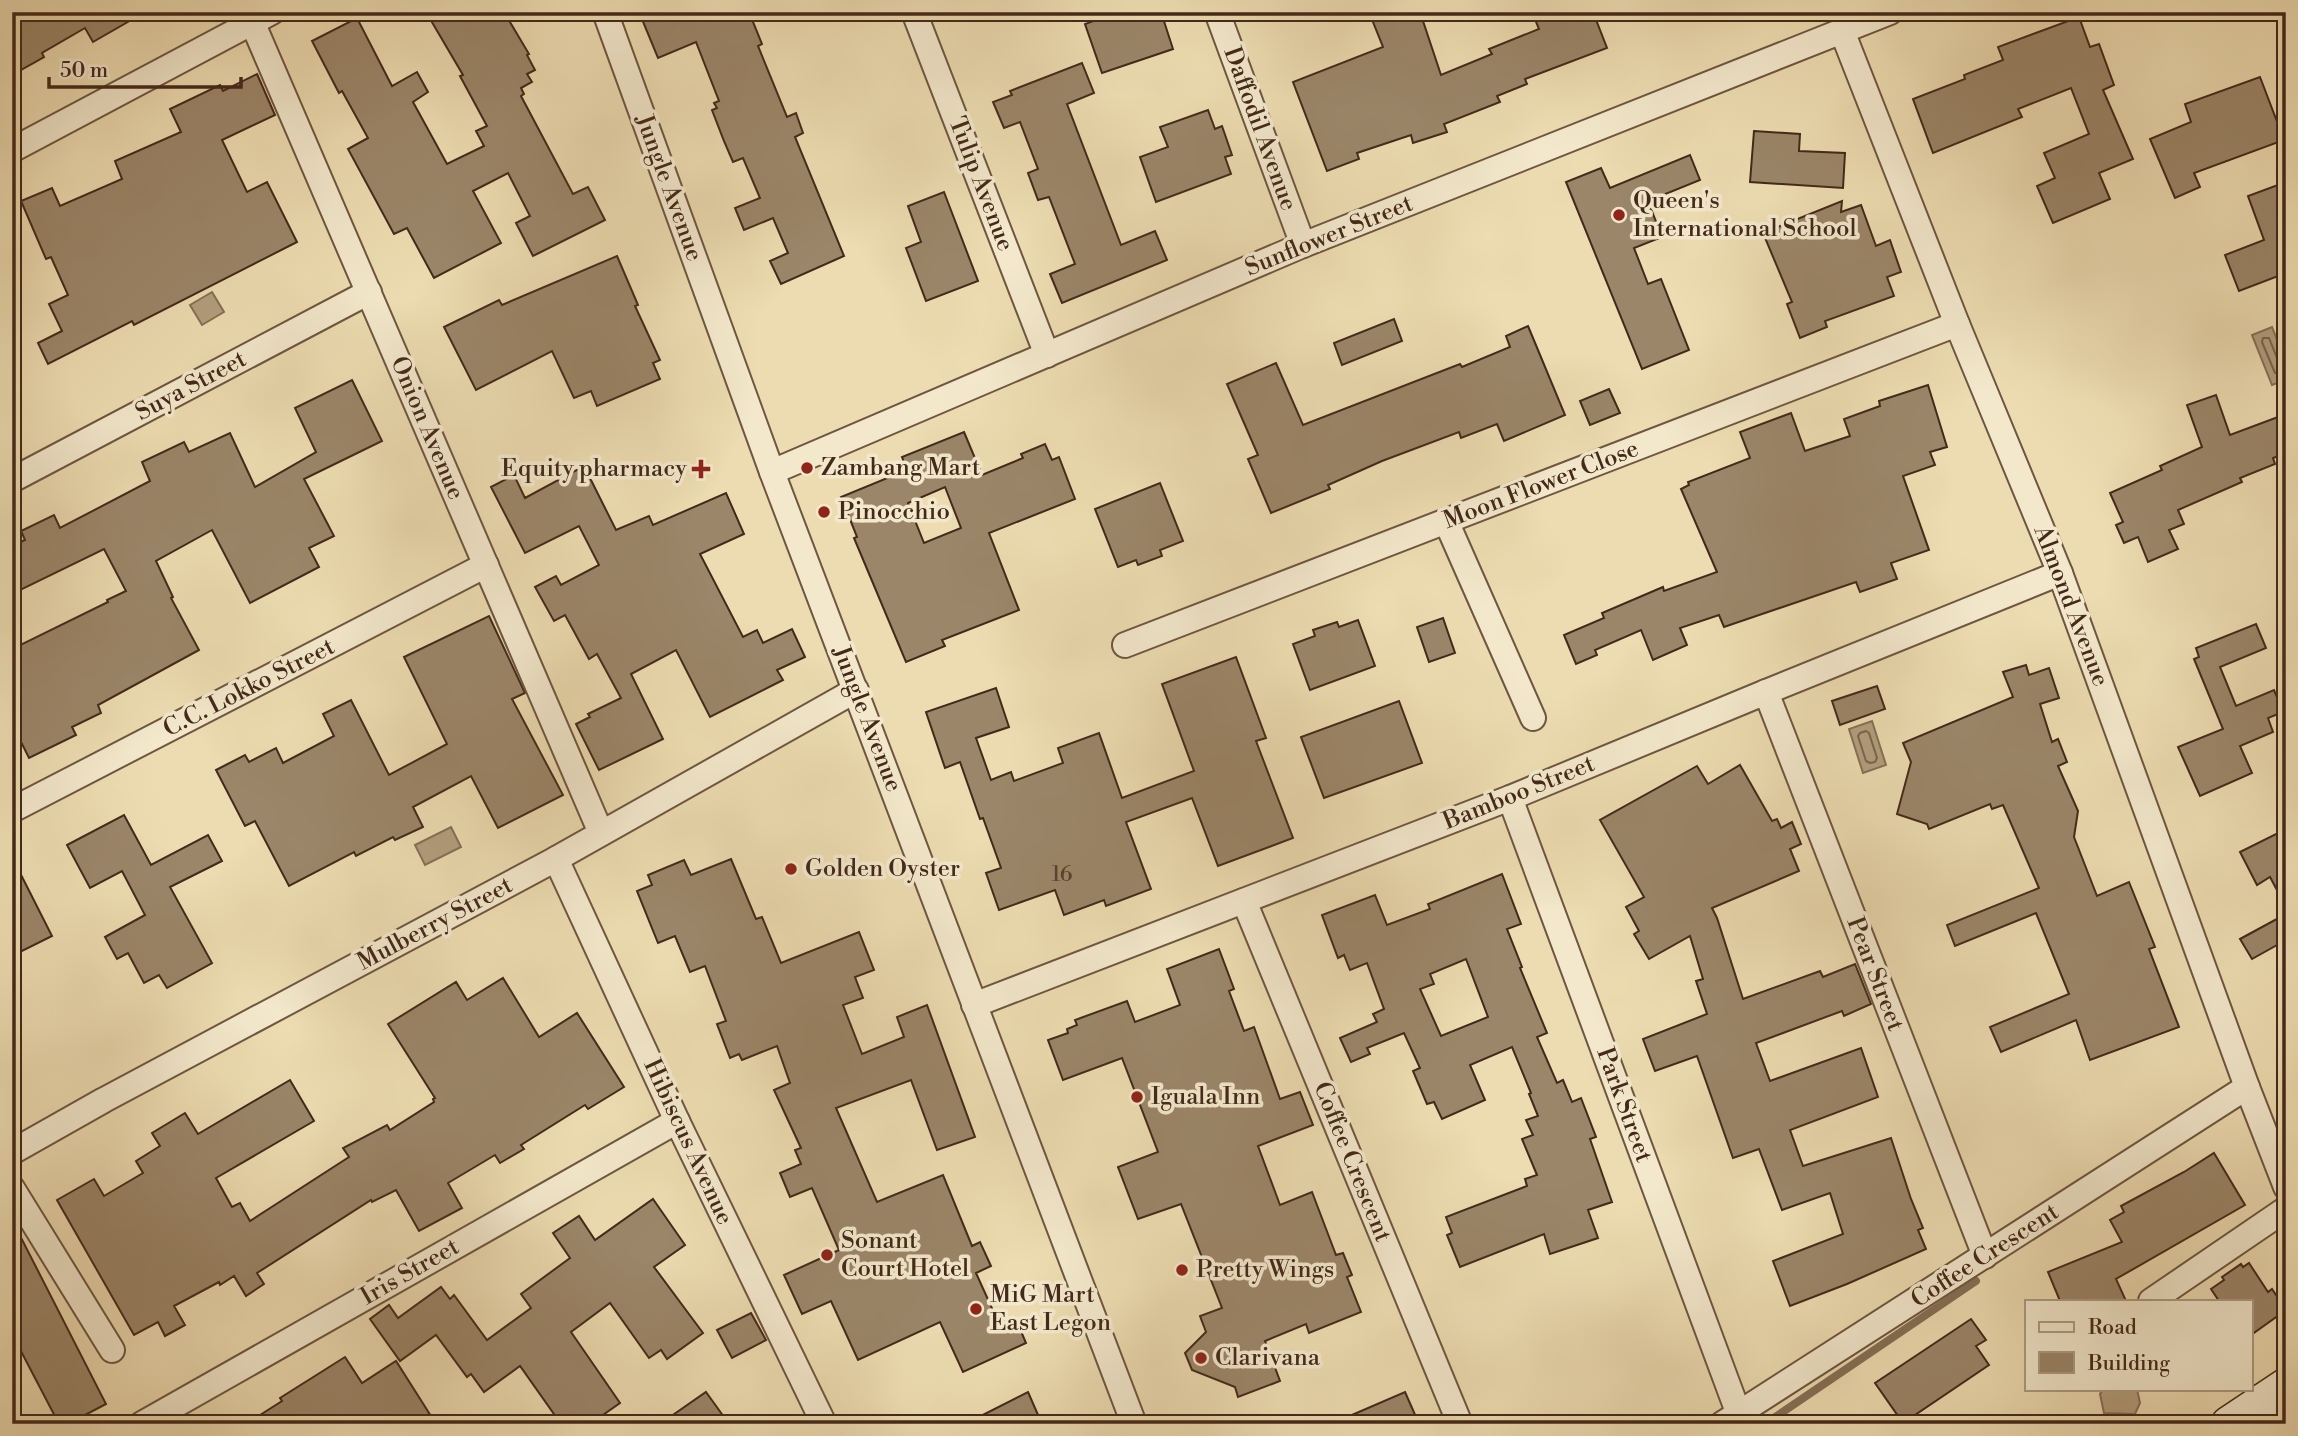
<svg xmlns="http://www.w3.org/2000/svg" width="2298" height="1436" font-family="'Libre Bodoni',serif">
<rect width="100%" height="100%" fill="#eddcb1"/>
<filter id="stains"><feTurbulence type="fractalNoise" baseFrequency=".00286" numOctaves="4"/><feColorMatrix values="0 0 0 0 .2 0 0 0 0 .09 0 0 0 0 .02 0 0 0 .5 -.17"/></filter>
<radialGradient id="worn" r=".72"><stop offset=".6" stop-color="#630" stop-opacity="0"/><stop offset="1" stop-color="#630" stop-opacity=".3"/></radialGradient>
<g fill="#b39f7e" stroke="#867056" stroke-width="2">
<path d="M 212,292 L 224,312 L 202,325 L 190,305 Z"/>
<path d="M 2272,327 L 2286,362 L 2286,380 L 2272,385 L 2252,335 Z"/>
<path d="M 1872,721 L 1886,765 L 1863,773 L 1849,729 Z"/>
<path d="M 451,827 L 461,847 L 425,865 L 415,845 Z"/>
<path d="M 2103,1389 L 2137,1389 L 2140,1403 L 2135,1414 L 2104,1413 L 2100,1394 Z"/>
</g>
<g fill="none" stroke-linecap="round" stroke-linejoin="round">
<g stroke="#7b644c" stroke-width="2">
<path d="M 2286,361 L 2277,358 L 2269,338 L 2263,338 L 2262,342 L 2275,373 L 2286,374"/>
<path d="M 1866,731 L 1869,733 L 1877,758 L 1875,762 L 1870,763 L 1866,761 L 1858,736 L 1860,733 Z"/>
</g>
<path stroke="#867056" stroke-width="8" d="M 1765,1424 L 1976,1281"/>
</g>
<g fill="#9b8669" stroke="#43291a" stroke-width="2" fill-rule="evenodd">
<path d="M 12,12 L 145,12 L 93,42 L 85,28 L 42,53 L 44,57 L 12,75 Z"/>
<path d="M 426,12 L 504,12 L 529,54 L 527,55 L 535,70 L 527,74 L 532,82 L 521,88 L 524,94 L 521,96 L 573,194 L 588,187 L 605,220 L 533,256 L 516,223 L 530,216 L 508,173 L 473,191 L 501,243 L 434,278 L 407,228 L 394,234 L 348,149 L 368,138 L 342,91 L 339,93 L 312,41 L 357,18 L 392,86 L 417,72 L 428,92 L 413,102 L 447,164 L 484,146 L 476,131 L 487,126 L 460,76 L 463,75 Z"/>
<path d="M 639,12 L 749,12 L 762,44 L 758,46 L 787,117 L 796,113 L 803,133 L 795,137 L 844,256 L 781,284 L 770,261 L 788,253 L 773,218 L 744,230 L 735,208 L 760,198 L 743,158 L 733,162 L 724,141 L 712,110 L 717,108 L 714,103 L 719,101 L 696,42 L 658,58 Z"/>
<path d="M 1118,12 L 1161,12 L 1173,49 L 1102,73 L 1085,24 Z"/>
<path d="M 1369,12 L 1420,12 L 1441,75 L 1492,54 L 1489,49 L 1539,29 L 1532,12 L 1593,12 L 1607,48 L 1525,79 L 1527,84 L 1497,96 L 1500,102 L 1444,124 L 1447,132 L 1413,143 L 1411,135 L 1357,153 L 1359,159 L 1327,171 L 1293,82 L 1383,47 Z"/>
<path d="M 2079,17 L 2090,47 L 2099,44 L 2114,85 L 2103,90 L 2133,159 L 2099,173 L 2110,199 L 2053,223 L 2037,186 L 2055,178 L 2044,153 L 2089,134 L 2071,88 L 2018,109 L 2022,117 L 1933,153 L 1913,99 L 1965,79 L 1964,75 L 2003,60 L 1998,47 Z"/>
<path d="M 1082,63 L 1094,93 L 1067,104 L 1121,245 L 1155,231 L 1167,260 L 1062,303 L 1050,274 L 1075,264 L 1049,197 L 1038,200 L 1028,173 L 1038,169 L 1020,122 L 1004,128 L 993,102 L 1012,95 L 1010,91 Z"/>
<path d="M 257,74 L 275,115 L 222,140 L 247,192 L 267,182 L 297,242 L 134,325 L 132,321 L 48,364 L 38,343 L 62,331 L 49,304 L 68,295 L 51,257 L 46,259 L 21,201 L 52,188 L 60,206 L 122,179 L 115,161 L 181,132 L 170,109 L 220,85 L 223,91 Z"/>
<path d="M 2260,77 L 2284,140 L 2194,173 L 2200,187 L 2175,198 L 2150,139 L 2191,122 L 2185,104 Z"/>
<path d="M 1208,110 L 1215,129 L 1222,126 L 1232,155 L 1225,157 L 1231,174 L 1156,202 L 1140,157 L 1168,147 L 1160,127 Z"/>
<path d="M 1754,131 L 1800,134 L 1799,151 L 1845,153 L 1843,188 L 1750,182 Z"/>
<path d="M 1690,155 L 1700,180 L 1648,201 L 1662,237 L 1634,248 L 1648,284 L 1661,279 L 1689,350 L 1642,369 L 1566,182 L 1601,168 L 1610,188 Z"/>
<path d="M 2286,182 L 2286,291 L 2284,291 L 2278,276 L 2239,291 L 2225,255 L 2264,240 L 2248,196 Z"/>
<path d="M 944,192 L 978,281 L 926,301 L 906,248 L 921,242 L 908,206 Z"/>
<path d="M 1842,201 L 1841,212 L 1861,205 L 1876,246 L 1890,240 L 1901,272 L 1887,277 L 1894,296 L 1825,321 L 1827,327 L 1800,338 L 1787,304 L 1792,302 L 1763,233 Z"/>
<path d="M 617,256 L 638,305 L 635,306 L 660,360 L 653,363 L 660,379 L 597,406 L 591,391 L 574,398 L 552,351 L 476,390 L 444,327 L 499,300 L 502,305 Z"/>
<path d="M 1394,319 L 1402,341 L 1342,365 L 1334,343 Z"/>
<path d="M 1528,326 L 1565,415 L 1504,441 L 1497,424 L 1461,438 L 1459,432 L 1382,461 L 1328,485 L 1330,489 L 1271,513 L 1248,459 L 1258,455 L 1227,384 L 1276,363 L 1303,425 L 1460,364 L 1462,367 L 1510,347 L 1506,336 Z"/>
<path d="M 352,380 L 382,441 L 304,479 L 334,536 L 309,548 L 319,567 L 250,603 L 212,530 L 156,561 L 173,597 L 171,598 L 199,650 L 98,705 L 101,713 L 72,727 L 76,735 L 29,758 L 12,724 L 12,649 L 108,602 L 107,600 L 126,591 L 104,549 L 12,594 L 12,546 L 25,540 L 21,531 L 54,515 L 60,528 L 150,481 L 142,462 L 184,442 L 189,452 L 230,433 L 255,487 L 316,452 L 295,408 Z"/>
<path d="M 1928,385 L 1947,447 L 1930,452 L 1935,465 L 1903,476 L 1929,550 L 1891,563 L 1897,579 L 1860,592 L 1856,582 L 1724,627 L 1719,615 L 1680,628 L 1687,645 L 1653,660 L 1641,630 L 1595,650 L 1597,655 L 1576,664 L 1564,635 L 1604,618 L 1602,613 L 1663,587 L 1664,591 L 1717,572 L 1681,489 L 1689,485 L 1688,482 L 1750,458 L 1740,432 L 1791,413 L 1805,451 L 1850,436 L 1844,419 L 1880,406 L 1879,401 Z"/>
<path d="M 1609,389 L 1620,413 L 1590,425 L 1580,401 Z"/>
<path d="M 2216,395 L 2230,435 L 2286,414 L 2286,453 L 2273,458 L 2275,464 L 2240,478 L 2242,482 L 2178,510 L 2184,524 L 2169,530 L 2178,549 L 2148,562 L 2138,537 L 2124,543 L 2116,525 L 2123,522 L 2110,493 L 2162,470 L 2160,466 L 2202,447 L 2187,405 Z"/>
<path d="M 964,432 L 982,475 L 1023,458 L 1021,454 L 1045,444 L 1052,460 L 1059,457 L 1075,499 L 989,533 L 1019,610 L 942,640 L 945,646 L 906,662 L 854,538 L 857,537 L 841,497 L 907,470 L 902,457 ZM 945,487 L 961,528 L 924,543 L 908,503 Z"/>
<path d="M 584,466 L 616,530 L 649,516 L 653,525 L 726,493 L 744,534 L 700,554 L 743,637 L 757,630 L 763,643 L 792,629 L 805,657 L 777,670 L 783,680 L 710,717 L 676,650 L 631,674 L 663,739 L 599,770 L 576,724 L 590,717 L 588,714 L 621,698 L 597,654 L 589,659 L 565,615 L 554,621 L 535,587 L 556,576 L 561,585 L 599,565 L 579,526 L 525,553 L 491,487 L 514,475 L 525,498 Z"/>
<path d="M 1160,483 L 1183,541 L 1160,550 L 1162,556 L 1138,565 L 1136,560 L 1118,567 L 1095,509 Z"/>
<path d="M 489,616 L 525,693 L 512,699 L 563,795 L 498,828 L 471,776 L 413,807 L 423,827 L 395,840 L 393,837 L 356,856 L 354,852 L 289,886 L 255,821 L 245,826 L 216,770 L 245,755 L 249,762 L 276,748 L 283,763 L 334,736 L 323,714 L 351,700 L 389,775 L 447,744 L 404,657 Z"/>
<path d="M 1443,618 L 1455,653 L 1429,662 L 1417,627 Z"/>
<path d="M 1358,620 L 1375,666 L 1310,690 L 1293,644 L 1315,636 L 1313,630 L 1337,622 L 1339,627 Z"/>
<path d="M 2256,624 L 2266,648 L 2220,667 L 2236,706 L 2274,690 L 2283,712 L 2268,718 L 2273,732 L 2240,746 L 2252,773 L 2200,796 L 2178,747 L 2223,729 L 2194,659 L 2199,657 L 2196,648 Z"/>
<path d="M 1236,657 L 1266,738 L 1256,741 L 1293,838 L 1218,866 L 1192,798 L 1126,822 L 1151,889 L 1106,906 L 1104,900 L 1064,915 L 1055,890 L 999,910 L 986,873 L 1001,868 L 983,818 L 980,819 L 960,762 L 945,768 L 926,712 L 996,688 L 1009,727 L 976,738 L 991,780 L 1011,772 L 1014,781 L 1063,763 L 1058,748 L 1099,733 L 1122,798 L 1194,771 L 1162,684 Z"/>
<path d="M 2026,665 L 2029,675 L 2049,668 L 2059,698 L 2040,704 L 2052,742 L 2058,739 L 2067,762 L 2058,766 L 2078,811 L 2074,837 L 2097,896 L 2129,882 L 2155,947 L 2149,949 L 2179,1027 L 2090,1060 L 2076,1020 L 2001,1052 L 1990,1027 L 2069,994 L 2036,913 L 1955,946 L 1947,925 L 2039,888 L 2003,805 L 1992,809 L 1990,804 L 1929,829 L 1927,824 L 1897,814 L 1911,762 L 1903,743 L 2013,697 L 2003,672 Z"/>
<path d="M 1877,686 L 1885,709 L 1840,725 L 1832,701 Z"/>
<path d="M 1399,701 L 1422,763 L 1324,798 L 1301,737 Z"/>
<path d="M 1740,765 L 1772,821 L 1777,819 L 1781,828 L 1792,822 L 1801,844 L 1790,849 L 1799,871 L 1712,908 L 1717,918 L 1743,999 L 1820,971 L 1823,977 L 1855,964 L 1871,1004 L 1844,1016 L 1842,1011 L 1756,1043 L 1770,1081 L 1861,1048 L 1878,1097 L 1790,1130 L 1803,1166 L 1891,1138 L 1911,1199 L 1923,1228 L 1918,1230 L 1926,1249 L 1847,1284 L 1790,1306 L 1773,1261 L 1843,1234 L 1830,1193 L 1782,1210 L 1759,1149 L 1733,1158 L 1697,1056 L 1655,1071 L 1643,1039 L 1707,1014 L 1696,981 L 1703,979 L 1690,936 L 1649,959 L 1634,934 L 1639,931 L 1626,907 L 1644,897 L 1600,820 L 1697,766 L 1708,784 Z"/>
<path d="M 124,815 L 151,865 L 208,835 L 222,861 L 170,887 L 212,963 L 167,988 L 159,975 L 144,983 L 128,953 L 117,959 L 105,937 L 145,915 L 122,871 L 90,888 L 67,845 Z"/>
<path d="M 2286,829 L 2286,907 L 2270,877 L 2257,885 L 2240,852 Z"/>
<path d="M 12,857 L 52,936 L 12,956 Z"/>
<path d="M 731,859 L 756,919 L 762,917 L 781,963 L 859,932 L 874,970 L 855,977 L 863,998 L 843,1005 L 862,1054 L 904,1037 L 897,1017 L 927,1005 L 975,1137 L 937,1150 L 911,1080 L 836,1108 L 877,1202 L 943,1175 L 972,1246 L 980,1242 L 991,1266 L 976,1273 L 999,1324 L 1015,1317 L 1026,1343 L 963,1372 L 940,1322 L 858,1360 L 831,1301 L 802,1314 L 784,1275 L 839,1250 L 812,1188 L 790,1197 L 780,1173 L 801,1164 L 795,1150 L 801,1148 L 774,1090 L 790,1083 L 777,1046 L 742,1060 L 739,1054 L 730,1058 L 717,1024 L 726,1021 L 705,966 L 690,972 L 675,936 L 658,943 L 637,891 L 652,885 L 648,875 L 684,860 L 691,875 Z"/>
<path d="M 1502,874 L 1521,924 L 1507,929 L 1522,967 L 1520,968 L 1547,1033 L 1537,1037 L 1557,1083 L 1563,1080 L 1572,1102 L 1581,1098 L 1596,1137 L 1590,1139 L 1612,1202 L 1588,1210 L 1598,1238 L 1550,1254 L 1544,1234 L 1460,1267 L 1447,1235 L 1452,1233 L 1446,1217 L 1527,1186 L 1525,1179 L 1537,1175 L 1522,1139 L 1533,1135 L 1526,1120 L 1538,1116 L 1529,1094 L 1531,1093 L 1512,1047 L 1470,1065 L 1485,1100 L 1442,1119 L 1434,1102 L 1427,1104 L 1413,1071 L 1420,1068 L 1404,1033 L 1367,1048 L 1370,1054 L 1351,1062 L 1340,1038 L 1377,1022 L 1373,1014 L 1384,1009 L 1367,963 L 1350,970 L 1344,955 L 1338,958 L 1322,915 L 1375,895 L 1387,925 L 1430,909 L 1428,904 ZM 1466,959 L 1488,1017 L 1441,1036 L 1420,989 L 1434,984 L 1430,974 Z"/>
<path d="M 2286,914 L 2286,940 L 2252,959 L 2240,939 Z"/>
<path d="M 1219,949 L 1234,989 L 1229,991 L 1244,1031 L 1254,1027 L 1280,1099 L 1300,1092 L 1313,1125 L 1258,1146 L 1280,1205 L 1312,1192 L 1336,1255 L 1343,1253 L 1352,1275 L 1347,1277 L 1361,1312 L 1309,1333 L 1306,1324 L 1265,1341 L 1280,1381 L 1238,1397 L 1235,1387 L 1192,1370 L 1185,1353 L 1206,1332 L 1200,1316 L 1222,1308 L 1181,1204 L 1138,1219 L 1118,1167 L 1158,1152 L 1122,1058 L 1063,1080 L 1048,1040 L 1068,1033 L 1067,1029 L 1077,1025 L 1075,1020 L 1127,1001 L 1135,1022 L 1180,1005 L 1167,969 Z"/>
<path d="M 503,978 L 539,1037 L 577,1013 L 624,1087 L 588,1109 L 585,1105 L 521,1145 L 524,1149 L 500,1163 L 495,1155 L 448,1183 L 462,1208 L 419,1231 L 396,1190 L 372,1202 L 371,1200 L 257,1273 L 264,1284 L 246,1296 L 234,1276 L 220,1285 L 219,1282 L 174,1306 L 185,1325 L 165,1336 L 158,1322 L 134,1335 L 57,1200 L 94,1179 L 104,1196 L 143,1173 L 136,1161 L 160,1146 L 152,1133 L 185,1113 L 198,1134 L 290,1080 L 314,1121 L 216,1178 L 232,1207 L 240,1203 L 250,1221 L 349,1157 L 343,1148 L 387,1125 L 390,1130 L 434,1102 L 433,1099 L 435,1098 L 388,1024 L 456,982 L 467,1000 Z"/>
<path d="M 2214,1153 L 2245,1205 L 2116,1279 L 2126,1301 L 2060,1301 L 2048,1272 L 2122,1242 L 2110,1220 L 2124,1212 L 2121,1206 L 2184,1172 Z"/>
<path d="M 653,1199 L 685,1245 L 654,1267 L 703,1333 L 667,1359 L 661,1350 L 649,1358 L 610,1303 L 571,1332 L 620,1403 L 590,1424 L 561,1424 L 520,1366 L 484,1392 L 471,1374 L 467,1377 L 436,1335 L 400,1361 L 370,1319 L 389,1305 L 398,1318 L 441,1287 L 450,1299 L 454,1295 L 487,1340 L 531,1308 L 521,1294 L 570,1258 L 553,1233 L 579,1216 L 595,1240 Z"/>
<path d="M 12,1220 L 106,1404 L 68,1424 L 59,1424 L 12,1334 Z"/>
<path d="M 2249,1263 L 2268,1292 L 2272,1289 L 2286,1310 L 2251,1335 L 2251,1301 L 2219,1301 L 2211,1289 L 2224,1280 L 2222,1277 L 2241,1264 L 2243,1267 Z"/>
<path d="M 751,1313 L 766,1340 L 732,1358 L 717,1330 Z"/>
<path d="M 1971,1319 L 1986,1340 L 1976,1346 L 1989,1365 L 1903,1423 L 1875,1383 Z"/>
<path d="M 345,1357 L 362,1383 L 396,1361 L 436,1424 L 246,1424 L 282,1401 L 280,1398 Z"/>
<path d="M 706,1392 L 729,1424 L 660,1424 Z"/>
<path d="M 1028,1392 L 1042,1424 L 965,1424 Z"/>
<path d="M 1405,1392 L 1416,1417 L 1406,1424 L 1331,1424 Z"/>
</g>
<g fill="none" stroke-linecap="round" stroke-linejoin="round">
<defs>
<g id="minor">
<path d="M 605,12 L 772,472 L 1134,1424"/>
<path d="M 914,12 L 1047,355"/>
<path d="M 1217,12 L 1303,245"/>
<path d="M 253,24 L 601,833"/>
<path d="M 1842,31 L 1957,324 L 2060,573 L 2247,1087 L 2286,1187"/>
<path d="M 12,150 L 272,12"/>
<path d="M 772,472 L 1303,245 L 1890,12"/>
<path d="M 12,480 L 369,292"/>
<path d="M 1446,521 L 1533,718"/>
<path d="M 1125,645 L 1957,324"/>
<path d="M 1766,692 L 1985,1256"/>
<path d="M 1510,798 L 1738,1412"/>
<path d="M 12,810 L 486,565"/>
<path d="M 556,859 L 677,1121 L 824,1424"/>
<path d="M 1244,901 L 1460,1424"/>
<path d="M 974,1005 L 1510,798 L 1766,692 L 2060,573"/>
<path d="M 12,1152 L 104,1100 L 556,859 L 856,690"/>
<path d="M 12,1188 L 112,1350"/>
<path d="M 2151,1301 L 2286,1209"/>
<path d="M 142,1424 L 677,1121"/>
<path d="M 1722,1424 L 2247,1087"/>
</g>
<g id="secondary">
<path d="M 2229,1424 L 2286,1386"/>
<path d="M 2284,1424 L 2286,1423"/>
</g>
</defs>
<use href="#minor" stroke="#6e5640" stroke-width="28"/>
<use href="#secondary" stroke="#43291a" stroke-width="38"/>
<use href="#minor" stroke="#f3e8cc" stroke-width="24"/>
<use href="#secondary" stroke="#f3e8cc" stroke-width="35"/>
</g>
<g fill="#8f2418" stroke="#f3e8cc" stroke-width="2.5">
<circle cx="1619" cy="215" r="7"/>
<circle cx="807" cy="468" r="7"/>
<path d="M697.5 458.5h7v7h7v7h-7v7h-7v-7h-7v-7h7z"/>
<circle cx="824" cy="512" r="7"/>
<circle cx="791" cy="869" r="7"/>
<circle cx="1137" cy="1097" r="7"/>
<circle cx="827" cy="1255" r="7"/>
<circle cx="1182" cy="1270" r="7"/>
<circle cx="976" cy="1309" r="7"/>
<circle cx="1201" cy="1358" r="7"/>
</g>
<g text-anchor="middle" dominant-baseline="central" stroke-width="7" stroke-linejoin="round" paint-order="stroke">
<g font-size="21" fill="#59402e">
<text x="1062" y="875">16</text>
</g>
<g font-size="24" fill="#43291a" stroke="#f3e8cc">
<text transform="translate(1260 129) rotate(70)">Daffodil Avenue</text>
<text transform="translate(981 184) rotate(69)">Tulip Avenue</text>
<text transform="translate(669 188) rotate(70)">Jungle Avenue</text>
<text transform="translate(1329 236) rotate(-22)">Sunflower Street</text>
<text transform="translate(191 386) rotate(-28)">Suya Street</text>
<text transform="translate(427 428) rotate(67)">Onion Avenue</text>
<text transform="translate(1541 485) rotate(-21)">Moon Flower Close</text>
<text transform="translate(2071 606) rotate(69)">Almond Avenue</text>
<text transform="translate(249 688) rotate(-27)">C.C. Lokko Street</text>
<text transform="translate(867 719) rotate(69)">Jungle Avenue</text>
<text transform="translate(1519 793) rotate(-22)">Bamboo Street</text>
<text transform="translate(435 924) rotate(-28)">Mulberry Street</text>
<text transform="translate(1875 974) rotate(69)">Pear Street</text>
<text transform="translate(1624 1105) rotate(70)">Park Street</text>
<text transform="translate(688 1142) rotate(65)">Hibiscus Avenue</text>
<text transform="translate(1352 1162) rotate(68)">Coffee Crescent</text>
<text transform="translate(1985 1256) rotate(-33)">Coffee Crescent</text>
<text transform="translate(410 1272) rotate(-30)">Iris Street</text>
</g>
<g font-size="24" fill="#43291a" stroke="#f3e8cc" text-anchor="start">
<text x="1633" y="201">Queen's<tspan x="1633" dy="28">International School</tspan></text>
<text x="821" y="468">Zambang Mart</text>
<text x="687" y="469" text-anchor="end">Equity pharmacy</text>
<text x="838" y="512">Pinocchio</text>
<text x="805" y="869">Golden Oyster</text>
<text x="1151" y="1097">Iguala Inn</text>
<text x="841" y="1241">Sonant<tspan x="841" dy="28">Court Hotel</tspan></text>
<text x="1196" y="1270">Pretty Wings</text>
<text x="990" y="1295">MiG Mart<tspan x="990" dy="28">East Legon</tspan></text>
<text x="1215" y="1358">Clarivana</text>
</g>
</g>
<rect width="2298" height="1436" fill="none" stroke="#eddcb1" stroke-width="42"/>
<rect x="14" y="14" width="2270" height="1408" fill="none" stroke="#43291a" stroke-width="3.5"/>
<rect x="21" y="21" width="2256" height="1394" fill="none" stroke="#43291a" stroke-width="2"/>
<rect x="2025" y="1300" width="228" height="91" fill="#f3e8cc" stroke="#ad9c85" stroke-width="2"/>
<rect x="2039" y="1322" width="35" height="10" fill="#f3e8cc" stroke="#ad9c85" stroke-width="2"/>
<text x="2088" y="1334" font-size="21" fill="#43291a">Road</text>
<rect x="2039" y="1352" width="35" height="21" fill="#9b8669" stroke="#ad9c85" stroke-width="2"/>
<text x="2088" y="1370" font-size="21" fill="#43291a">Building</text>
<path d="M49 77v10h192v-10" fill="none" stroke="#43291a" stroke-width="3.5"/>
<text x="60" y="77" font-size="21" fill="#43291a" stroke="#f3e8cc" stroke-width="5" paint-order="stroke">50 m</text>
<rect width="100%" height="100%" filter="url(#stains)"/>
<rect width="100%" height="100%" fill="url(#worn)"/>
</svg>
